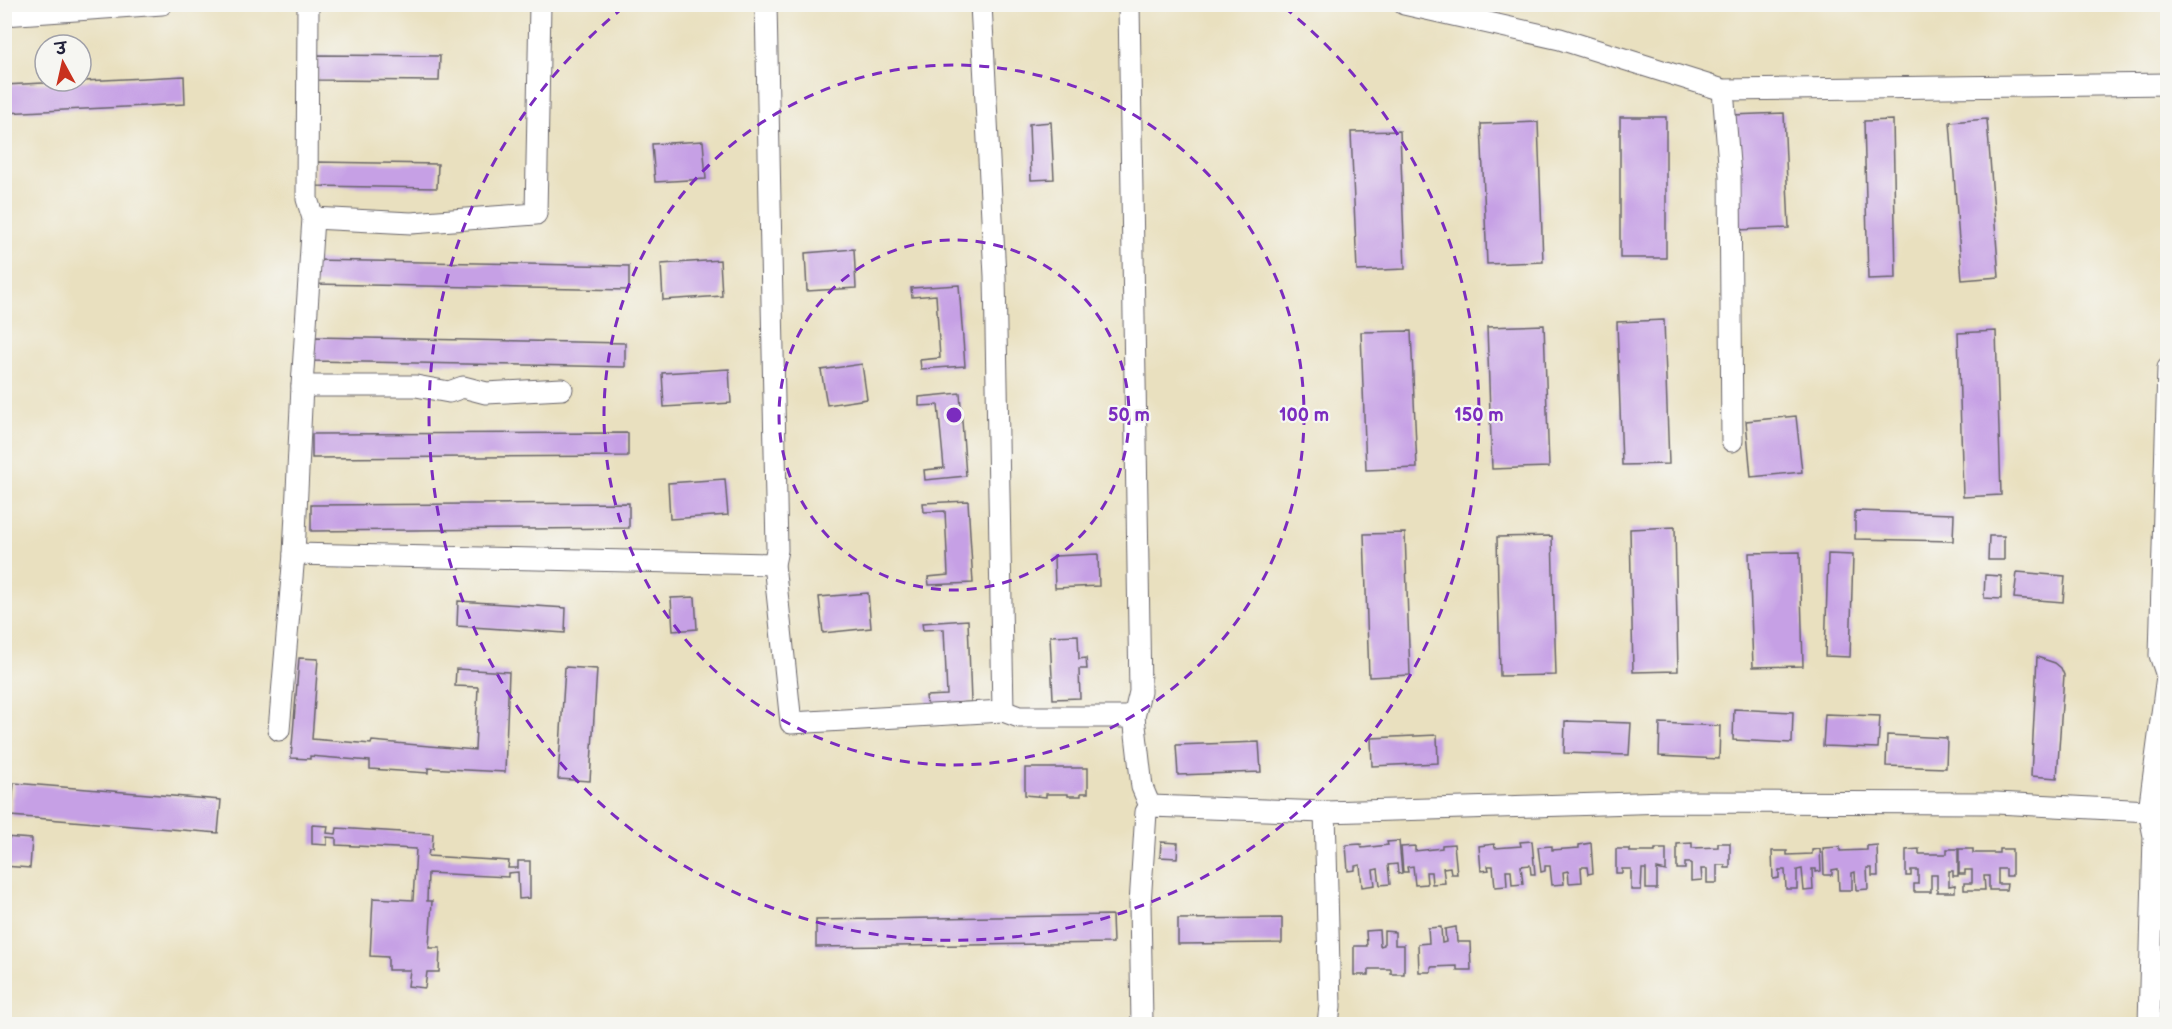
<svg xmlns="http://www.w3.org/2000/svg" width="2172" height="1029" font-family="'Balsamiq Sans','Playpen Sans Deva',sans-serif">
<rect width="100%" height="100%" fill="#f6f6f2"/>
<filter id="ink" filterUnits="userSpaceOnUse"><feTurbulence type="fractalNoise" baseFrequency=".0167" numOctaves="2"/><feDisplacementMap in="SourceGraphic" scale="12" xChannelSelector="R" yChannelSelector="G"/><feConvolveMatrix kernelMatrix="1 2 1 2 8 2 1 2 1" color-interpolation-filters="sRGB"/></filter>
<filter id="wash" filterUnits="userSpaceOnUse"><feTurbulence type="fractalNoise" baseFrequency=".008" numOctaves="4" result="noise"/><feDisplacementMap in="SourceGraphic" scale="24" xChannelSelector="R" yChannelSelector="G"/><feGaussianBlur stdDeviation="1.35" result="paint"/><feColorMatrix in="noise" values="0 0 0 0 0 0 0 0 0 0 0 0 0 0 0 0 0 1.4 0 .05"/><feComposite in="paint" operator="in"/></filter>
<g filter="url(#wash)">
<rect width="100%" height="100%" fill="#e9e0bf"/>
<g id="blocks">
<g fill="#c6a0e5">
<path d="M 317,55 L 440,56 L 439,81 L 317,80 Z"/>
<path d="M 184,76 L 185,104 L 4,113 L 4,85 Z"/>
<path d="M 1784,113 L 1789,228 L 1737,230 L 1732,115 Z"/>
<rect x="1620" y="117" width="46" height="141"/>
<path d="M 1987,119 L 1999,277 L 1962,280 L 1950,122 Z"/>
<path d="M 1893,120 L 1896,278 L 1868,279 L 1864,121 Z"/>
<path d="M 1051,122 L 1054,179 L 1031,180 L 1029,124 Z"/>
<path d="M 1538,122 L 1543,262 L 1487,264 L 1481,124 Z"/>
<path d="M 1400,131 L 1405,269 L 1357,271 L 1351,132 Z"/>
<path d="M 703,141 L 706,179 L 655,182 L 652,144 Z"/>
<path d="M 316,162 L 438,164 L 437,188 L 315,186 Z"/>
<path d="M 854,249 L 856,288 L 807,291 L 805,253 Z"/>
<path d="M 314,260 L 629,266 L 629,290 L 314,284 Z"/>
<path d="M 720,260 L 722,296 L 663,300 L 661,264 Z"/>
<path d="M 959,285 L 965,366 L 921,369 L 920,360 L 940,358 L 936,295 L 912,297 L 911,288 Z"/>
<path d="M 1664,320 L 1669,464 L 1622,465 L 1617,322 Z"/>
<path d="M 1544,325 L 1549,467 L 1492,469 L 1487,327 Z"/>
<path d="M 1411,331 L 1417,468 L 1366,470 L 1361,332 Z"/>
<path d="M 1996,331 L 2001,495 L 1963,497 L 1958,333 Z"/>
<path d="M 314,337 L 625,343 L 625,367 L 313,361 Z"/>
<path d="M 862,364 L 867,399 L 827,405 L 821,370 Z"/>
<path d="M 729,369 L 731,403 L 664,407 L 662,373 Z"/>
<path d="M 960,393 L 966,476 L 925,480 L 924,470 L 944,468 L 938,405 L 919,406 L 919,397 Z"/>
<path d="M 1796,416 L 1802,472 L 1751,477 L 1746,421 Z"/>
<path d="M 628,433 L 628,456 L 312,458 L 312,434 Z"/>
<path d="M 725,479 L 728,515 L 670,519 L 668,483 Z"/>
<path d="M 968,501 L 973,583 L 929,585 L 928,577 L 948,575 L 945,511 L 924,512 L 923,503 Z"/>
<path d="M 629,503 L 629,528 L 311,531 L 311,505 Z"/>
<path d="M 1855,511 L 1954,514 L 1953,541 L 1855,539 Z"/>
<path d="M 1675,527 L 1678,671 L 1633,672 L 1630,529 Z"/>
<path d="M 1405,533 L 1410,675 L 1369,677 L 1364,534 Z"/>
<path d="M 1552,536 L 1556,675 L 1500,676 L 1497,537 Z"/>
<path d="M 1989,536 L 2004,536 L 2004,560 L 1988,560 Z"/>
<path d="M 1800,552 L 1803,666 L 1753,667 L 1749,553 Z"/>
<path d="M 1098,554 L 1099,586 L 1055,588 L 1054,556 Z"/>
<path d="M 1828,554 L 1853,555 L 1850,657 L 1825,656 Z"/>
<path d="M 2017,572 L 2065,576 L 2063,602 L 2014,598 Z"/>
<path d="M 1985,575 L 2001,576 L 2001,599 L 1984,598 Z"/>
<path d="M 868,593 L 871,628 L 823,633 L 819,597 Z"/>
<path d="M 695,597 L 697,629 L 673,631 L 671,598 Z"/>
<path d="M 458,601 L 566,608 L 565,633 L 457,626 Z"/>
<path d="M 968,620 L 971,702 L 927,705 L 926,696 L 947,695 L 944,629 L 923,630 L 922,623 Z"/>
<path d="M 1078,635 L 1079,659 L 1086,658 L 1087,669 L 1079,669 L 1080,698 L 1053,699 L 1050,636 Z"/>
<path d="M 2037,657 L 2055,663 L 2061,668 L 2064,675 L 2057,778 L 2031,776 Z"/>
<path d="M 299,658 L 318,659 L 312,739 L 371,744 L 372,741 L 475,750 L 478,687 L 455,686 L 456,669 L 509,672 L 505,772 L 428,768 L 428,773 L 370,769 L 370,761 L 310,756 L 310,759 L 291,758 Z"/>
<path d="M 565,667 L 597,669 L 590,781 L 558,779 Z"/>
<path d="M 1734,709 L 1793,712 L 1792,743 L 1733,740 Z"/>
<path d="M 1825,714 L 1880,716 L 1878,748 L 1823,746 Z"/>
<path d="M 1565,721 L 1631,723 L 1629,755 L 1564,753 Z"/>
<path d="M 1660,723 L 1720,726 L 1719,759 L 1659,756 Z"/>
<path d="M 1437,735 L 1438,763 L 1372,766 L 1371,738 Z"/>
<path d="M 1887,735 L 1947,738 L 1946,768 L 1886,766 Z"/>
<path d="M 1259,742 L 1261,772 L 1178,775 L 1176,745 Z"/>
<path d="M 1025,768 L 1088,768 L 1088,793 L 1081,793 L 1081,796 L 1068,796 L 1068,794 L 1046,794 L 1046,797 L 1025,795 Z"/>
<path d="M 14,783 L 221,800 L 218,833 L 11,816 Z"/>
<path d="M 312,825 L 328,826 L 327,833 L 336,834 L 337,828 L 433,834 L 432,850 L 429,850 L 428,856 L 509,861 L 508,868 L 518,868 L 518,861 L 530,861 L 530,898 L 519,899 L 518,872 L 508,873 L 508,877 L 428,873 L 427,901 L 432,901 L 429,948 L 440,948 L 439,972 L 427,972 L 425,988 L 408,986 L 410,970 L 388,970 L 388,957 L 370,956 L 373,898 L 413,900 L 416,849 L 336,845 L 336,838 L 327,837 L 327,845 L 312,844 Z"/>
<path d="M 4,837 L 32,839 L 30,868 L 4,866 Z"/>
<path d="M 1399,841 L 1402,873 L 1398,874 L 1397,864 L 1388,865 L 1390,884 L 1380,885 L 1378,869 L 1373,870 L 1375,885 L 1362,887 L 1360,865 L 1355,866 L 1355,870 L 1348,871 L 1346,845 L 1361,844 L 1362,848 L 1388,845 L 1387,842 Z"/>
<path d="M 1532,841 L 1535,874 L 1531,874 L 1530,865 L 1521,866 L 1523,884 L 1512,885 L 1511,870 L 1506,870 L 1507,886 L 1495,887 L 1493,866 L 1488,866 L 1489,870 L 1481,871 L 1479,846 L 1494,844 L 1495,848 L 1521,846 L 1520,842 Z"/>
<path d="M 1161,842 L 1178,843 L 1177,858 L 1160,857 Z"/>
<path d="M 1591,843 L 1593,873 L 1588,874 L 1587,867 L 1581,867 L 1582,882 L 1569,883 L 1568,871 L 1563,872 L 1564,884 L 1552,885 L 1550,866 L 1545,866 L 1545,871 L 1541,872 L 1538,847 L 1552,846 L 1552,850 L 1579,848 L 1579,845 Z"/>
<path d="M 1692,843 L 1692,848 L 1718,847 L 1718,843 L 1730,843 L 1730,868 L 1725,868 L 1725,865 L 1717,865 L 1717,883 L 1707,883 L 1707,869 L 1701,869 L 1702,880 L 1691,881 L 1691,863 L 1685,863 L 1685,869 L 1677,869 L 1677,844 Z"/>
<path d="M 1454,844 L 1457,874 L 1451,874 L 1450,867 L 1443,868 L 1445,883 L 1432,884 L 1431,872 L 1426,872 L 1427,884 L 1415,885 L 1413,866 L 1407,867 L 1408,872 L 1403,872 L 1401,847 L 1415,846 L 1415,851 L 1442,848 L 1442,845 Z"/>
<path d="M 1877,845 L 1878,876 L 1872,876 L 1872,868 L 1867,868 L 1868,889 L 1856,890 L 1855,872 L 1852,873 L 1852,890 L 1839,890 L 1838,869 L 1832,870 L 1832,875 L 1824,875 L 1823,848 L 1840,847 L 1840,851 L 1867,850 L 1867,846 Z"/>
<path d="M 1616,849 L 1630,849 L 1630,852 L 1655,852 L 1655,849 L 1666,849 L 1666,871 L 1657,869 L 1657,889 L 1646,889 L 1646,869 L 1642,869 L 1641,890 L 1631,890 L 1631,869 L 1622,869 L 1622,873 L 1616,873 Z"/>
<path d="M 1820,849 L 1821,871 L 1816,872 L 1816,869 L 1812,869 L 1813,890 L 1804,891 L 1802,869 L 1797,870 L 1797,889 L 1786,889 L 1785,870 L 1779,870 L 1779,878 L 1773,879 L 1772,851 L 1787,851 L 1787,855 L 1812,854 L 1812,850 Z"/>
<path d="M 1919,849 L 1919,854 L 1947,854 L 1947,849 L 1958,849 L 1958,876 L 1953,876 L 1953,871 L 1949,871 L 1949,886 L 1955,885 L 1955,892 L 1937,892 L 1937,875 L 1931,875 L 1931,892 L 1914,892 L 1914,884 L 1918,884 L 1918,870 L 1911,870 L 1911,876 L 1906,876 L 1906,850 Z"/>
<path d="M 1959,849 L 1973,849 L 1973,853 L 1999,853 L 1999,849 L 2012,849 L 2012,876 L 2006,876 L 2006,869 L 1998,869 L 1998,884 L 2007,884 L 2006,890 L 1989,890 L 1989,876 L 1984,876 L 1985,890 L 1964,890 L 1964,883 L 1972,883 L 1972,870 L 1965,870 L 1965,874 L 1959,874 Z"/>
<path d="M 1112,915 L 1113,943 L 816,947 L 816,920 Z"/>
<path d="M 1282,918 L 1282,943 L 1178,944 L 1178,919 Z"/>
<path d="M 1441,927 L 1442,943 L 1446,942 L 1445,929 L 1456,927 L 1457,942 L 1470,942 L 1471,970 L 1457,970 L 1457,966 L 1431,967 L 1431,972 L 1419,972 L 1418,944 L 1429,943 L 1428,928 Z"/>
<path d="M 1379,930 L 1380,946 L 1384,945 L 1384,931 L 1395,932 L 1395,945 L 1404,945 L 1404,974 L 1391,974 L 1391,969 L 1369,969 L 1369,975 L 1354,975 L 1354,946 L 1367,946 L 1366,931 Z"/>
<path d="M 1283,1020 L 1283,1024 L 1177,1024 L 1177,1021 Z"/>
</g>
</g>
</g>
<g filter="url(#ink)">
<use href="#blocks" fill-opacity="0" stroke="#686469" stroke-width="1.5"/>
<g fill="none" stroke-linecap="round" stroke-linejoin="round">
<defs>
<g id="minor">
<path d="M 766,4 L 777,550 L 774,564 L 791,723 L 1003,711 L 1019,717 L 1134,717"/>
<path d="M 981,4 L 995,276 L 1003,711"/>
<path d="M 1129,4 L 1140,692 L 1134,717 L 1142,787 L 1150,806"/>
<path d="M 1404,4 L 1560,39 L 1723,90 L 2168,84"/>
<path d="M 4,15 L 162,4"/>
<path d="M 1723,90 L 1730,176 L 1732,441"/>
<path d="M 313,218 L 411,223 L 536,214 L 540,4"/>
<path d="M 302,386 L 416,386 L 449,392 L 463,387 L 486,393 L 562,389"/>
<path d="M 294,554 L 774,564"/>
<path d="M 279,730 L 294,554 L 302,386 L 313,218 L 307,199 L 308,4"/>
<path d="M 1325,812 L 1330,1006 L 1328,1024"/>
<path d="M 1142,1024 L 1140,904 L 1146,812 L 1150,806 L 1325,812 L 1668,802 L 1996,803 L 2149,811"/>
<path d="M 2149,1024 L 2154,836 L 2149,811 L 2167,676 L 2160,655 L 2168,368"/>
</g>
</defs>
<use href="#minor" stroke="#686469" stroke-width="23"/>
<use href="#minor" stroke="#fff" stroke-width="21"/>
</g>
</g>
<g fill="none" stroke="#7b2cbf" stroke-width="3" stroke-dasharray="10 8">
<circle cx="954" cy="415" r="175"/>
<circle cx="954" cy="415" r="350"/>
<path d="M1284 7A525 525 0 1 1 624 7"/>
</g>
<circle cx="954" cy="415" r="9" fill="#7b2cbf" stroke="#f6f6f2" stroke-width="3"/>
<g font-size="18" text-anchor="middle" font-weight="bold" fill="#7b2cbf" stroke="#f6f6f2" stroke-width="4.5" stroke-linejoin="round" paint-order="stroke">
<text x="1129" y="421">50 m</text>
<text x="1304" y="421">100 m</text>
<text x="1479" y="421">150 m</text>
</g>
<rect width="2172" height="1029" fill="none" stroke="#f6f6f2" stroke-width="24"/>
<g transform="translate(63 63) rotate(352)"><circle r="28" fill="#f6f6f2" stroke="#a1a1a9" stroke-width="1.5"/>
<path d="M0-4.5L10 22L0 15L-10 22Z" fill="#c8321e"/>
<text y="-9" font-size="16" font-weight="bold" text-anchor="middle" fill="#22223b">उ</text>
</g>
</svg>
